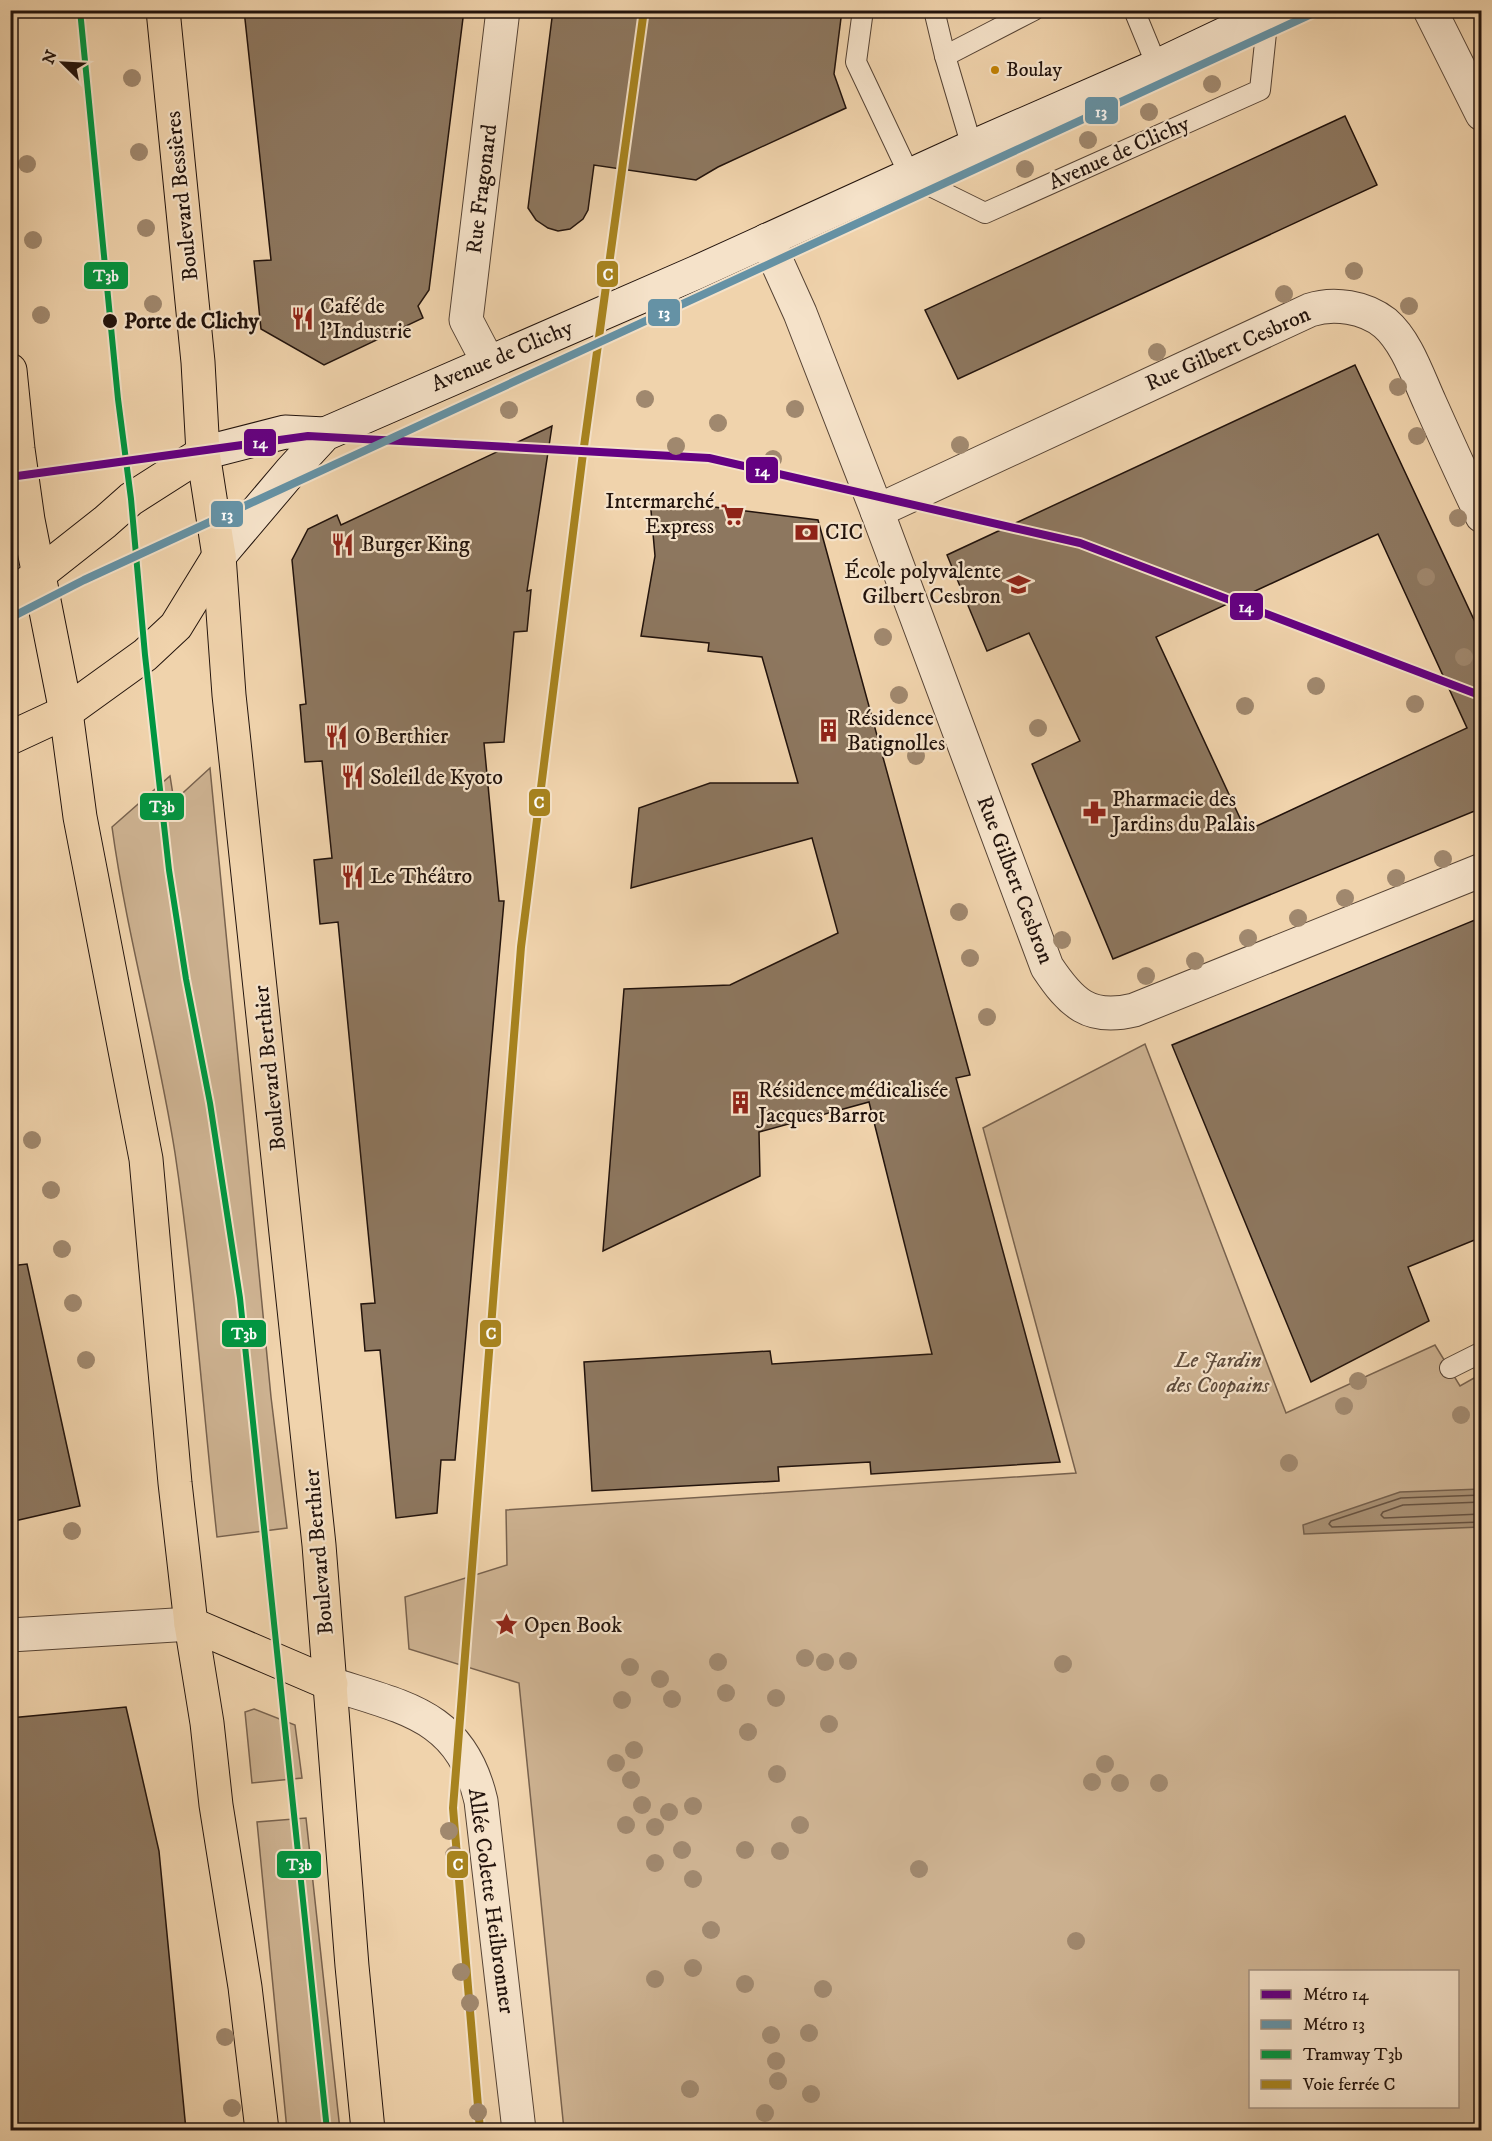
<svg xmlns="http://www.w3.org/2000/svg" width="1492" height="2141" font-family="'IM FELL DW Pica',serif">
<rect width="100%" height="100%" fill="#f0d3ac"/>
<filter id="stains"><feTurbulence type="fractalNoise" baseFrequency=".00333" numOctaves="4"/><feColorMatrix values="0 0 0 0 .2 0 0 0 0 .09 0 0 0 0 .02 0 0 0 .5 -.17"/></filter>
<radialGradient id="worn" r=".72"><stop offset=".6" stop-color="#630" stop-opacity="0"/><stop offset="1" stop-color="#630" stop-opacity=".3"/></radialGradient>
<g fill="#cdb291" stroke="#78624e" stroke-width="1.5" fill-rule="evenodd">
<path d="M 210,768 L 271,1397 L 287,1528 L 217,1537 C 203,1409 194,1280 175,1153 C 158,1044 127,937 112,827 L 170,776 L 174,801 Z"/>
<path d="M 1145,1044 L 1286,1413 L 1435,1345 L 1460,1386 L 1481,1374 L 1481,2130 L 564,2130 L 519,1683 L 409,1649 L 405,1597 L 507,1565 L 506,1510 L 1076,1473 L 983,1128 ZM 1250,1972 L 1458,1972 L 1458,2106 L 1250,2106 Z"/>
<path d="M 254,1709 L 295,1725 L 302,1778 L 252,1783 L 245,1712 Z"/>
<path d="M 306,1818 L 340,2130 L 287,2130 L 257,1822 Z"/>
</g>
<path fill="#aa9276" stroke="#745f4c" stroke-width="1.5" d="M 1481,1489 L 1481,1527 L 1304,1534 L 1303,1525 L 1400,1492 Z"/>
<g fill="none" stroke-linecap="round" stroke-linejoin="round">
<g stroke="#665241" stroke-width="1.5">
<path d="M 1482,1495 L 1401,1498 L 1331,1521 L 1329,1524 L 1332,1527 L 1482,1522"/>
<path d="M 1482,1502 L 1403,1505 L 1383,1512 L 1381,1515 L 1384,1518 L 1482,1514"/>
</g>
</g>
<g fill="#8d775f" stroke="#22130c" stroke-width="1.5" fill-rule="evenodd">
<path d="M 244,10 L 464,10 L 429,290 L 418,306 L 423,318 L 324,365 L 261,329 L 254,261 L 271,260 Z"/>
<path d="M 553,10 L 842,10 L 834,74 L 846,108 L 718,167 L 696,180 L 594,165 L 588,210 L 583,219 L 570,229 L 558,231 L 548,228 L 536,220 L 528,208 Z"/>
<path d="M 1345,116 L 1377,185 L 958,379 L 925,310 Z"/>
<path d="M 1355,365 L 1482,637 L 1482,808 L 1113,959 L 1032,764 L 1080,741 L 1029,633 L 987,651 L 947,555 ZM 1378,534 L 1467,728 L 1246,831 L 1156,637 Z"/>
<path d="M 552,426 L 527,591 L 531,590 L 527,631 L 514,632 L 504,742 L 484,743 L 499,901 L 504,901 L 455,1460 L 441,1460 L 437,1513 L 396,1518 L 380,1350 L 365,1351 L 361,1304 L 375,1303 L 338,922 L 320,924 L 314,860 L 332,858 L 322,761 L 305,762 L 300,705 L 306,704 L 292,560 L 308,529 L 337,515 L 341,525 Z"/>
<path d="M 650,499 L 818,520 L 970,1075 L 956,1078 L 1060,1462 L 871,1474 L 870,1462 L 778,1467 L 779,1481 L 592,1491 L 584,1362 L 770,1351 L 772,1364 L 932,1354 L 869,1102 L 759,1132 L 760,1176 L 603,1251 L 624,989 L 730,985 L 838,933 L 812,838 L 631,888 L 639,808 L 710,783 L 798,783 L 762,657 L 708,651 L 709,643 L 641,636 L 655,556 Z"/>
<path d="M 1482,917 L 1482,1237 L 1408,1267 L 1429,1321 L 1311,1382 L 1172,1045 Z"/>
<path d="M 27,1264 L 80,1506 L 10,1522 L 10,1266 Z"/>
<path d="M 126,1707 L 159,1851 L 186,2130 L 10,2130 L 10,1718 Z"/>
</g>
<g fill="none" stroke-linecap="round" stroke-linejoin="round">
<defs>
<g id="lane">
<path d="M 863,10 L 856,62 L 910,176 L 985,213 L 1260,90 L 1268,14"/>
<path d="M 934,10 L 945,56"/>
<path d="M 1134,10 L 1157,66"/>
<path d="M 972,147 L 945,56 L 1034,10"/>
<path d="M 1450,1368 L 1482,1352"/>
</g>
<g id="street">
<path d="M 1430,10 L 1482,114"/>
<path d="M 767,240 L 800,313 L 877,511 L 1047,967 C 1071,1003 1089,1021 1134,1010 L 1482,870"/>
<path d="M 488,362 L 466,320 L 503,10"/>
<path d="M 877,511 L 1310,310 C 1334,302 1365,307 1385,323 C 1407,342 1418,377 1430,403 C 1447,441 1464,479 1482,516"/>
<path d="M 10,1635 L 191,1624"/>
<path d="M 331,1684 C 405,1708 461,1715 481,1801 L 519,2130"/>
</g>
<g id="secondary">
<path d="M 203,453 L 285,432 L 325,434"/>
<path d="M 219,556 L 291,471 L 325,434 L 695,273 L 972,147 L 1157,66 L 1275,10"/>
</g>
<g id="primary">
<path d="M 163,10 L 198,362 L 203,453 L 219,556 L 229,695 L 319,1545 L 352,1966 L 368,2130"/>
<path d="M 10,370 L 18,449 L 28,520 L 66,712 L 80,817 L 146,1159 L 175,1483 L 191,1624 L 207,1723 L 216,1805 L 245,1987 L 262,2130"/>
<path d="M 10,597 L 105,522 L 131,499 L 203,453"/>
<path d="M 10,738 L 66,712 L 145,655 L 176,626 L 219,556"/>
<path d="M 191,1624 L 331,1684"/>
</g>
</defs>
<use href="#lane" stroke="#564334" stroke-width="22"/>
<use href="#street" stroke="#564334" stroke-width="35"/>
<use href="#secondary" stroke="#22130c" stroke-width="35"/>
<use href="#primary" stroke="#22130c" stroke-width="35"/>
<use href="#lane" stroke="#f5e2c9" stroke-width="20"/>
<use href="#street" stroke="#f5e2c9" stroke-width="33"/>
<use href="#secondary" stroke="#f5e2c9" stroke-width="33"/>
<use href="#primary" stroke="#f0d3ac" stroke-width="33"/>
<defs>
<path id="rail-1" d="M 480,2130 L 453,1808 L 521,947 L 582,461 L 644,10"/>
</defs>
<use href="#rail-1" stroke="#f5e2c9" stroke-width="12"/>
<use href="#rail-1" stroke="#a7831f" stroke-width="8"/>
<defs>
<path id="tram-1" d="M 80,10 L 118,399 L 131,499 L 145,655 L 169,870 L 186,979 L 210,1103 L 240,1298 L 327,2130"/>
</defs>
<use href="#tram-1" stroke="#f5e2c9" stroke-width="10"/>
<use href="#tram-1" stroke="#009641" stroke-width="6"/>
<defs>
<path id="metro-1" d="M 10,477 L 308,436 L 709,458 L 1080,543 L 1482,696"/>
<path id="metro-2" d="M 10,618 L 84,580 L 1320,10"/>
</defs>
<use href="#metro-1" stroke="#f5e2c9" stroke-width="12"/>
<use href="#metro-2" stroke="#f5e2c9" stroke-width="12"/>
<use href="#metro-1" stroke="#640082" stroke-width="8"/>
<use href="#metro-2" stroke="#6592a5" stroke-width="8"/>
</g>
<g fill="#a0886e">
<circle cx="132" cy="78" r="9"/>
<circle cx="1212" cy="84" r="9"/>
<circle cx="1149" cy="112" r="9"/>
<circle cx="1088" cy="140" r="9"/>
<circle cx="139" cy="152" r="9"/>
<circle cx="27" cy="164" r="9"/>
<circle cx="1025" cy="169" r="9"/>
<circle cx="146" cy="228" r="9"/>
<circle cx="33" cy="240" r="9"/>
<circle cx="1354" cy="271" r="9"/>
<circle cx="1284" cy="294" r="9"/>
<circle cx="153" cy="304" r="9"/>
<circle cx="1409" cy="306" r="9"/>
<circle cx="41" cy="315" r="9"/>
<circle cx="1157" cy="352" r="9"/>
<circle cx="1398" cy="387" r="9"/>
<circle cx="645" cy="399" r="9"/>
<circle cx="795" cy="409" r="9"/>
<circle cx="509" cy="410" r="9"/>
<circle cx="718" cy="423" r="9"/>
<circle cx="1417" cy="436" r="9"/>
<circle cx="960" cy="445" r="9"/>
<circle cx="676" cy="446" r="9"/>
<circle cx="773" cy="459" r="9"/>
<circle cx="1458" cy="518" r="9"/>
<circle cx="1426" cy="577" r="9"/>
<circle cx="883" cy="637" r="9"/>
<circle cx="1464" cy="657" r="9"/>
<circle cx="1316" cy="686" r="9"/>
<circle cx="899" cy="695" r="9"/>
<circle cx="1415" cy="704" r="9"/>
<circle cx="1245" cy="706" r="9"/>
<circle cx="1038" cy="728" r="9"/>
<circle cx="916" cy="756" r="9"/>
<circle cx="1443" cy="859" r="9"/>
<circle cx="1396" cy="878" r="9"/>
<circle cx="1345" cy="898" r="9"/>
<circle cx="959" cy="912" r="9"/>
<circle cx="1298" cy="918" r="9"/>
<circle cx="1248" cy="938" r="9"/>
<circle cx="1062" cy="940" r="9"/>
<circle cx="970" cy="958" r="9"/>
<circle cx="1195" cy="961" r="9"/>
<circle cx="1146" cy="976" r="9"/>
<circle cx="987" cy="1017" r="9"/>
<circle cx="32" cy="1140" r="9"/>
<circle cx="51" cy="1190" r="9"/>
<circle cx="62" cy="1249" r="9"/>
<circle cx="73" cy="1303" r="9"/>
<circle cx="86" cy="1360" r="9"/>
<circle cx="1358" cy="1381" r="9"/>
<circle cx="1344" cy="1406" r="9"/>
<circle cx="1461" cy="1415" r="9"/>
<circle cx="1289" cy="1463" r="9"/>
<circle cx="72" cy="1531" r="9"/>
<circle cx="805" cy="1658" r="9"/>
<circle cx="848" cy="1661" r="9"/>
<circle cx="718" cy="1662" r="9"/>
<circle cx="825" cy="1662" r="9"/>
<circle cx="1063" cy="1664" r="9"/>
<circle cx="630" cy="1667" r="9"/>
<circle cx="660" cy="1679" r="9"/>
<circle cx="726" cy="1693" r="9"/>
<circle cx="776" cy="1698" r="9"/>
<circle cx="672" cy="1699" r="9"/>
<circle cx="622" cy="1700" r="9"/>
<circle cx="829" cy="1724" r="9"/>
<circle cx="748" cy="1732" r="9"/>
<circle cx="634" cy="1750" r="9"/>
<circle cx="616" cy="1763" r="9"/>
<circle cx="1105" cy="1764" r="9"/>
<circle cx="777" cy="1774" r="9"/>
<circle cx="631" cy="1780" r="9"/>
<circle cx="1092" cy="1782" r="9"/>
<circle cx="1120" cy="1783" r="9"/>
<circle cx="1159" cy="1783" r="9"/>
<circle cx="642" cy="1805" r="9"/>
<circle cx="693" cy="1806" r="9"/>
<circle cx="669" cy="1812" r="9"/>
<circle cx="626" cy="1825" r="9"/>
<circle cx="800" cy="1825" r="9"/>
<circle cx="655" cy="1827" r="9"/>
<circle cx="449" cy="1831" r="9"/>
<circle cx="682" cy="1850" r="9"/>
<circle cx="745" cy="1850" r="9"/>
<circle cx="780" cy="1851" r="9"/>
<circle cx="454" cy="1855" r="9"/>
<circle cx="655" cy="1863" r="9"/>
<circle cx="919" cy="1869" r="9"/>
<circle cx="693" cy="1879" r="9"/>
<circle cx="711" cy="1930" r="9"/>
<circle cx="1076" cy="1941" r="9"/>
<circle cx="693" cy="1968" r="9"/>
<circle cx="461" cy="1972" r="9"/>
<circle cx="655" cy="1979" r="9"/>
<circle cx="745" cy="1984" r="9"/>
<circle cx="823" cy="1989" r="9"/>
<circle cx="470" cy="2003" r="9"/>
<circle cx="809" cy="2033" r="9"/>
<circle cx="771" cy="2035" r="9"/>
<circle cx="225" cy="2037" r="9"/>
<circle cx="776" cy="2061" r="9"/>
<circle cx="778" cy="2081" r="9"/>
<circle cx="690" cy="2089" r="9"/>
<circle cx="811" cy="2094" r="9"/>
<circle cx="232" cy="2108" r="9"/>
<circle cx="478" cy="2112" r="9"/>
<circle cx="765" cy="2113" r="9"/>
</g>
<defs>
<symbol id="restaurant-bare" viewBox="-9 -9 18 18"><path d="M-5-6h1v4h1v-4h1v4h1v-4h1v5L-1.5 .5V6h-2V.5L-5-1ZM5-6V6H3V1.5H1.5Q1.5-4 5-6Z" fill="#8f2418" stroke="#f5e2c9" stroke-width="2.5" paint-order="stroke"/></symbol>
<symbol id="supermarket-bare" viewBox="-9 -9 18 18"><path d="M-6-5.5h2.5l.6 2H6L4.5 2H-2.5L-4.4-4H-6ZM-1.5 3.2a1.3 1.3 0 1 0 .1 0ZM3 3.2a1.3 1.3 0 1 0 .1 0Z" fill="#8f2418" stroke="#f5e2c9" stroke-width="2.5" paint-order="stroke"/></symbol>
<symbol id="bank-bare" viewBox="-9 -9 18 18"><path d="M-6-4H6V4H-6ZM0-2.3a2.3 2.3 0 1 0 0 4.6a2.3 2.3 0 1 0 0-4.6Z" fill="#8f2418" stroke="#f5e2c9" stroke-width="2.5" paint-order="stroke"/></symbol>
<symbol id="school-bare" viewBox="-9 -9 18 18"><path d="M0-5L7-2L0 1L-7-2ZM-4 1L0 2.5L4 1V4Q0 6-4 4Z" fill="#8f2418" stroke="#f5e2c9" stroke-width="2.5" paint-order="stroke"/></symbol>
<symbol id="building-bare" viewBox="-9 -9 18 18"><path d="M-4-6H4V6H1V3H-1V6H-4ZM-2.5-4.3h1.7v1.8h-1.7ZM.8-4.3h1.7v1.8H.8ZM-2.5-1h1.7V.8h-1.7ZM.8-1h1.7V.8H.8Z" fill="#8f2418" stroke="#f5e2c9" stroke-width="2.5" paint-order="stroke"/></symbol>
<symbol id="pharmacy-bare" viewBox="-9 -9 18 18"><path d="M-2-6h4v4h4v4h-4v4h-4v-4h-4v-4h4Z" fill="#8f2418" stroke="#f5e2c9" stroke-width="2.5" paint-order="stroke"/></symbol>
<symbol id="sight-bare" viewBox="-9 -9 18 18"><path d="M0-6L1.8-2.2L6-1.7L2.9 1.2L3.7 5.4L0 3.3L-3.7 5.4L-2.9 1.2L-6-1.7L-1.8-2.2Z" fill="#8f2418" stroke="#f5e2c9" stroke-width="2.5" paint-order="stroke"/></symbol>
</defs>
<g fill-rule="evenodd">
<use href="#restaurant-bare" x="286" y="302" width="33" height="33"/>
<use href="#supermarket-bare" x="716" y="498" width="33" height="33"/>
<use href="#bank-bare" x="790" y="516" width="33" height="33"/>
<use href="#restaurant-bare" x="326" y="528" width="33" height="33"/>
<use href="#school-bare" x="1002" y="568" width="33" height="33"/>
<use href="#building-bare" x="812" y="714" width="33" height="33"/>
<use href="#restaurant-bare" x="320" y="720" width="33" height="33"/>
<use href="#restaurant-bare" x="336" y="760" width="33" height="33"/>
<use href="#pharmacy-bare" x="1078" y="796" width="33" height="33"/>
<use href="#restaurant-bare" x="336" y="860" width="33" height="33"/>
<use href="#building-bare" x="724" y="1086" width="33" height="33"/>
<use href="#sight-bare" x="490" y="1608" width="33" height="33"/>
</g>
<circle fill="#c28103" stroke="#f5e2c9" stroke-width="2" cx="995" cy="70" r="5"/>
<circle fill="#22130c" stroke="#f5e2c9" stroke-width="2" cx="110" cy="321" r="8"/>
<g text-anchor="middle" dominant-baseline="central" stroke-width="4.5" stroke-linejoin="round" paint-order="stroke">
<g font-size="20" fill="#22130c" stroke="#f5e2c9" text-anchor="start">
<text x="1006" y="70">Boulay</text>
</g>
<g font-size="22" fill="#22130c" stroke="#f5e2c9">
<text transform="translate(1119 153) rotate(-24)">Avenue de Clichy</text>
<text transform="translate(482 189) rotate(-83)">Rue Fragonard</text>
<text transform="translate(182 196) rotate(-96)">Boulevard Bessières</text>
<text transform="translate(1228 349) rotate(-24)">Rue Gilbert Cesbron</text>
<text transform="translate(502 356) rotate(-23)">Avenue de Clichy</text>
<text transform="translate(1015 880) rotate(69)">Rue Gilbert Cesbron</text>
<text transform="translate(270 1068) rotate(-96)">Boulevard Berthier</text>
<text transform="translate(319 1552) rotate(-95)">Boulevard Berthier</text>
<text transform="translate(491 1901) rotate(82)">Allée Colette Heilbronner</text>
</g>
<g font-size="22" fill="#22130c" stroke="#f5e2c9" text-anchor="start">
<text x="320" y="306">Café de<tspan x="320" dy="25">l'Industrie</tspan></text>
<text x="714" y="501" text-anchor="end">Intermarché<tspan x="714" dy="25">Express</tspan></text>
<text x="825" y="532">CIC</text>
<text x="361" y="544">Burger King</text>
<text x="1001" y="571" text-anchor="end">École polyvalente<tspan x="1001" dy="25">Gilbert Cesbron</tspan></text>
<text x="847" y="718">Résidence<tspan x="847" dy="25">Batignolles</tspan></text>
<text x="355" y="736">O Berthier</text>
<text x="370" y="777">Soleil de Kyoto</text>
<text x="1112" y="799">Pharmacie des<tspan x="1112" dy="25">Jardins du Palais</tspan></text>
<text x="370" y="876">Le Théâtro</text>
<text x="758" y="1090">Résidence médicalisée<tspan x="758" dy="25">Jacques Barrot</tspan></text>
<text x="524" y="1625">Open Book</text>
</g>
<g font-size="22" font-weight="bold" fill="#22130c" stroke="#f5e2c9" text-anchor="start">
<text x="124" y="321">Porte de Clichy</text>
</g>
<g font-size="22" font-style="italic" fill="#5e4b3b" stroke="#f5e2c9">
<text x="1218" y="1360">Le Jardin<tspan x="1218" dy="25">des Coopains</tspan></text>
</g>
</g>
<g stroke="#f5e2c9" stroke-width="2">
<rect x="1084" y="96" width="35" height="29" rx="6" fill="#6592a5"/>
<rect x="596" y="260" width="23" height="28" rx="6" fill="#a7831f"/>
<rect x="83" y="261" width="46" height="29" rx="6" fill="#009641"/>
<rect x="647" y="298" width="34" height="29" rx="6" fill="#6592a5"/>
<rect x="243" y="428" width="34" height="29" rx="6" fill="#640082"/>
<rect x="745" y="456" width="34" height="28" rx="6" fill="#640082"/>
<rect x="210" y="500" width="34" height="28" rx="6" fill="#6592a5"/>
<rect x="1229" y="592" width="35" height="29" rx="6" fill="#640082"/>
<rect x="528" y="788" width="23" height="29" rx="6" fill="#a7831f"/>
<rect x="139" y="792" width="46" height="29" rx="6" fill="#009641"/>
<rect x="479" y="1319" width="23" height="29" rx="6" fill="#a7831f"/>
<rect x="221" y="1319" width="46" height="29" rx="6" fill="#009641"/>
<rect x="446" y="1850" width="23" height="29" rx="6" fill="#a7831f"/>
<rect x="276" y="1850" width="46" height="29" rx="6" fill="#009641"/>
</g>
<g font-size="16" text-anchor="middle" font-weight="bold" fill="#fff">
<text x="1101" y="117">13</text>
<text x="608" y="280">C</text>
<text x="106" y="281">T3b</text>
<text x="664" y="318">13</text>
<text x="260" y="448">14</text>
<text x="762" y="476">14</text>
<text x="227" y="520">13</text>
<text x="1246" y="612">14</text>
<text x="539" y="808">C</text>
<text x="162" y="812">T3b</text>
<text x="491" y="1339">C</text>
<text x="244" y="1339">T3b</text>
<text x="458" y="1870">C</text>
<text x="299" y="1870">T3b</text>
</g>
<rect width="1492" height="2141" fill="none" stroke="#f0d3ac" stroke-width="36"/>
<rect x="12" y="12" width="1468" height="2117" fill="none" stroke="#22130c" stroke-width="3"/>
<rect x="18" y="18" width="1456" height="2105" fill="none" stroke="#22130c" stroke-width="1.5"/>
<rect x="1249" y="1970" width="210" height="138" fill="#f5e2c9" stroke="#a18f7d" stroke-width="1.5"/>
<rect x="1261" y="1990" width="30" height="9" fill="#640082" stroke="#a18f7d" stroke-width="1.5"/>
<text x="1303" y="2000" font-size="18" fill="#22130c">Métro 14</text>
<rect x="1261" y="2020" width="30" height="9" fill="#6592a5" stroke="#a18f7d" stroke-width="1.5"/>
<text x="1303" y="2030" font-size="18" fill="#22130c">Métro 13</text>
<rect x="1261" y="2050" width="30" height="9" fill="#009641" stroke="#a18f7d" stroke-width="1.5"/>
<text x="1303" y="2060" font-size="18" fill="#22130c">Tramway T3b</text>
<rect x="1261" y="2080" width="30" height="9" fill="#a7831f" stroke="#a18f7d" stroke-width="1.5"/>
<text x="1303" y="2090" font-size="18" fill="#22130c">Voie ferrée C</text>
<g transform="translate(63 63) rotate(294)" stroke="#f5e2c9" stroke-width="4.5" paint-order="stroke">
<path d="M0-4.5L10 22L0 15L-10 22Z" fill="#22130c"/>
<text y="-9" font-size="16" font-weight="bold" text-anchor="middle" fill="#22130c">N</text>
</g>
<rect width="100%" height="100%" filter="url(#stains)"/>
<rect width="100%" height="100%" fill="url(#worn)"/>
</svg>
